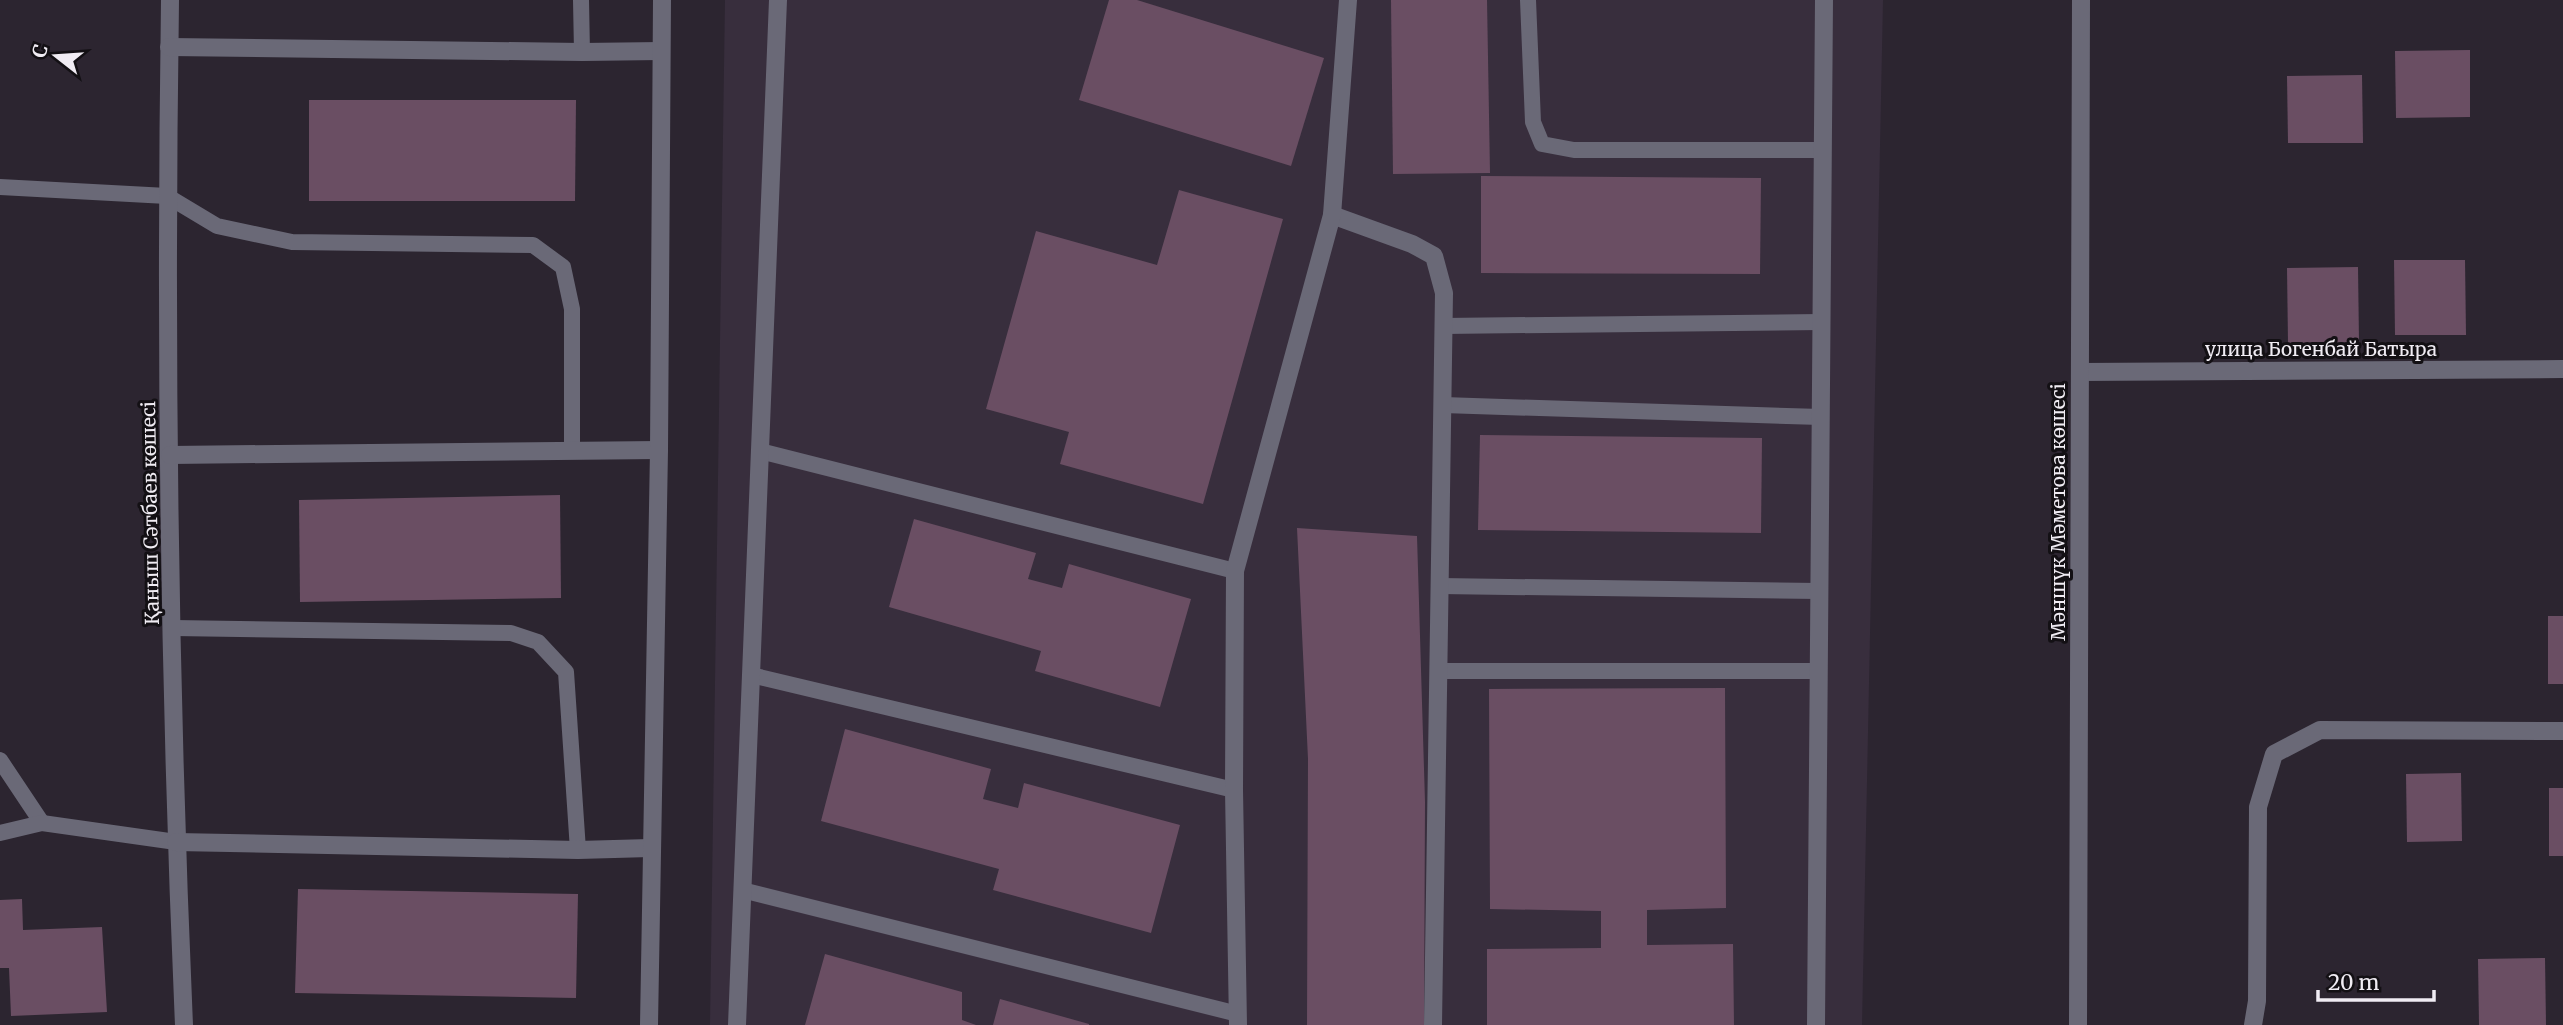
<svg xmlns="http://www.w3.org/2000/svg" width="2563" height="1025" font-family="Merriweather,serif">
<rect width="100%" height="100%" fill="#2c2530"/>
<path fill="#382e3d" d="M 725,0 L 1883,0 L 1862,1025 L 710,1025 Z"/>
<g fill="#6a4e63">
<path d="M 1109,0 L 1137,0 L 1324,58 L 1291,166 L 1079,100 Z"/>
<path d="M 1391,0 L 1487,0 L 1490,173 L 1393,174 Z"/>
<path d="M 2470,50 L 2470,117 L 2396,118 L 2395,51 Z"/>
<path d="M 2362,75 L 2363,143 L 2288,143 L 2287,76 Z"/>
<path d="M 309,100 L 576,100 L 575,201 L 309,201 Z"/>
<path d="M 1481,176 L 1761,178 L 1760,274 L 1481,273 Z"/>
<path d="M 1179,190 L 1283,219 L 1203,504 L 1060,464 L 1069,432 L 986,409 L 1036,231 L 1157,265 Z"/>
<path d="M 2394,260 L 2465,260 L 2466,335 L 2395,335 Z"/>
<path d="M 2358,267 L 2359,342 L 2288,343 L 2287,268 Z"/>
<path d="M 1480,435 L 1762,438 L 1761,533 L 1478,530 Z"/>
<path d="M 560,495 L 561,598 L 300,602 L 299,500 Z"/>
<path d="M 914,519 L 1036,553 L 1028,579 L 1062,588 L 1069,564 L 1191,599 L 1160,707 L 1035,671 L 1041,651 L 889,607 Z"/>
<path d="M 1297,528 L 1417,536 L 1425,802 L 1424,1025 L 1307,1025 L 1308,759 Z"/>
<rect x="2548" y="616" width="15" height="68"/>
<path d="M 1725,688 L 1726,908 L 1647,910 L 1647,945 L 1733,944 L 1734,1025 L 1487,1025 L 1487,949 L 1601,948 L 1601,911 L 1490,909 L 1489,689 Z"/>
<path d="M 845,729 L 991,769 L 983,799 L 1018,808 L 1024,783 L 1180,825 L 1151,933 L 993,890 L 999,869 L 821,821 Z"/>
<path d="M 2461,773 L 2462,841 L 2407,842 L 2406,774 Z"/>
<rect x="2549" y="788" width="14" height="68"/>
<path d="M 298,889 L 578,894 L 576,998 L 295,993 Z"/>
<path d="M 22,899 L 23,930 L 102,927 L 107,1012 L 11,1016 L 9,968 L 0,968 L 0,900 Z"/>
<path d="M 825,954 L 962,992 L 962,1020 L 976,1025 L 805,1025 Z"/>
<path d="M 2545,958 L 2546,1025 L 2479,1025 L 2478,959 Z"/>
<path d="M 1000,999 L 1089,1024 L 1089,1025 L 993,1025 Z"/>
</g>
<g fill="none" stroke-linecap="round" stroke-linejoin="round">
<g stroke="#6a6977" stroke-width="16">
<path d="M 581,0 L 582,52"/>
<path d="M 1528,0 L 1533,122 L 1542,144 L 1574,150 L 1822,150"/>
<path d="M 0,187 L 167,196 L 217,226 L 292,242 L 533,245 L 563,267 L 572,309 L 572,451"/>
<path d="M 1443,326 L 1821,322"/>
<path d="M 1443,405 L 1821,417"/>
<path d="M 760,451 L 1235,571"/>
<path d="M 1440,586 L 1819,591"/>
<path d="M 173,628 L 511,633 L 538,642 L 566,672 L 578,850"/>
<path d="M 1439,671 L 1818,671"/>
<path d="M 751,675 L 1234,790"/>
<path d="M 0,760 L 42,823"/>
<path d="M 0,833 L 42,823 L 176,842"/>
<path d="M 742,890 L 1238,1014"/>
</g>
<g stroke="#6a6977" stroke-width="18">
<path d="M 170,0 C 165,341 169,684 184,1025"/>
<path d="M 169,47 L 582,52 L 661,51"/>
<path d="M 1332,215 L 1412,244 L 1434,256 L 1444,293 L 1433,1025"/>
<path d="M 2080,372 L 2563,369"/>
<path d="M 170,455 L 659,450"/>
<path d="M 176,842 L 578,850 L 650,848"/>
<path d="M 649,1025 L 659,450 L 662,0"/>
<path d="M 737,1025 L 778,0"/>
<path d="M 1238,1025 L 1234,790 L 1235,571 L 1332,215 L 1348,0"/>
<path d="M 1816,1025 L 1824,0"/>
<path d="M 2078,1025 L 2081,0"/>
<path d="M 2253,1025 L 2257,1001 L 2258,807 L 2274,754 L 2320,730 L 2563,731"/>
</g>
</g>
<g text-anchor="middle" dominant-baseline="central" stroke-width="6" stroke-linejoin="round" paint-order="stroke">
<g font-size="19" fill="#f0ecf3" stroke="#131014">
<text x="2321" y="349">улица Богенбай Батыра</text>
<text transform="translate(2058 512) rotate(-90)">Мәншүк Мәметова көшесі</text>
<text transform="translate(150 513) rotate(-91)">Қаныш Сәтбаев көшесі</text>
</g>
</g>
<g transform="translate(56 56) rotate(287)" stroke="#131014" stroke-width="5" paint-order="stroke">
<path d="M0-5L12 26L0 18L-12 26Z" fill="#f0ecf3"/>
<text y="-10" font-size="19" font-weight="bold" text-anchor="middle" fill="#f0ecf3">С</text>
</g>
<path d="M2318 990v10h116v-10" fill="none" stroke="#f0ecf3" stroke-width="3.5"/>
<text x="2328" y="990" font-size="21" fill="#f0ecf3" stroke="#131014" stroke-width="5" paint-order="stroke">20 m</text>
</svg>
